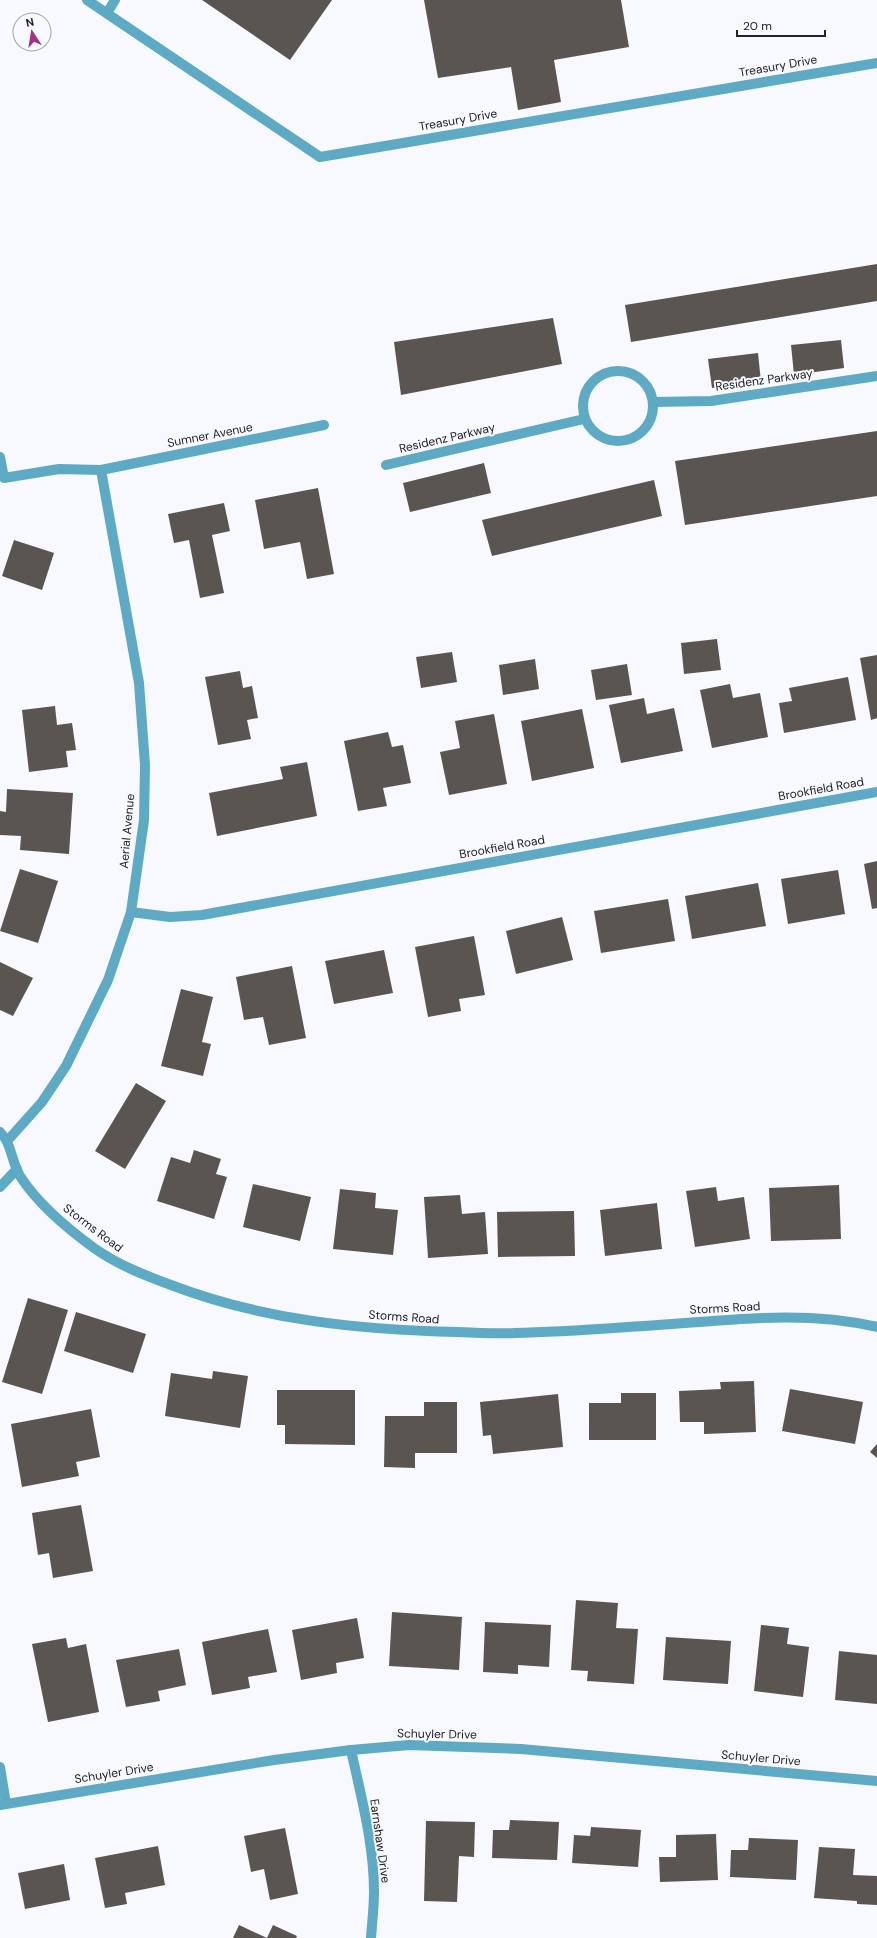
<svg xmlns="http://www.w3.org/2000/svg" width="877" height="1938" font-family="'DM Sans',sans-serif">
<rect width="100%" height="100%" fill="#f8f9ff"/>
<g fill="#5a5550">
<path d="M 202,0 L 332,0 L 290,60 Z"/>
<path d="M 424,0 L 621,0 L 629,47 L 554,60 L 561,102 L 518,110 L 511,67 L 438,78 Z"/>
<path d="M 877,264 L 877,301 L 631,342 L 625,305 Z"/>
<path d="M 553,318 L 562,364 L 401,395 L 394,342 Z"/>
<path d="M 841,340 L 844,368 L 794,375 L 791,345 Z"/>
<path d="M 758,353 L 761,382 L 712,388 L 708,359 Z"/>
<path d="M 877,431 L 877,496 L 685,525 L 675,461 Z"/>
<path d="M 484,463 L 491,493 L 410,512 L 403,483 Z"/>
<path d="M 654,480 L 662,516 L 492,556 L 482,520 Z"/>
<path d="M 318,488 L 334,574 L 307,579 L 300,542 L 264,549 L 255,500 Z"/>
<path d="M 224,503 L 230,531 L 212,535 L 224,593 L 200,598 L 189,540 L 174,543 L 168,514 Z"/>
<path d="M 14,540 L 54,553 L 42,590 L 2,576 Z"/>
<path d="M 717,639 L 721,670 L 684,674 L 681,643 Z"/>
<path d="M 452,652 L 457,682 L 421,688 L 416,657 Z"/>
<path d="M 877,655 L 877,718 L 871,720 L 860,658 Z"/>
<path d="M 535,659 L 539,689 L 503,695 L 499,665 Z"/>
<path d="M 627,664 L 632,695 L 596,700 L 591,670 Z"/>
<path d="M 240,671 L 243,688 L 252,686 L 258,718 L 247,720 L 251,739 L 218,745 L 205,677 Z"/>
<path d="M 848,677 L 856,720 L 784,733 L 779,703 L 792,701 L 789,688 Z"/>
<path d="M 730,684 L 733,698 L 760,693 L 768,737 L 712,748 L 700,690 Z"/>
<path d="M 644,698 L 647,714 L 674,708 L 683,751 L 621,763 L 609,705 Z"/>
<path d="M 55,706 L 57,725 L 72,723 L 76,750 L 66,751 L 68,767 L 29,772 L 22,710 Z"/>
<path d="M 582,709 L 594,768 L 532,781 L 521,721 Z"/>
<path d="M 494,714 L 507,784 L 449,795 L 440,752 L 460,748 L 455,721 Z"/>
<path d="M 388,732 L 392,747 L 403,745 L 411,783 L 383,788 L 387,806 L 358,811 L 344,741 Z"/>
<path d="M 307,762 L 317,816 L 217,836 L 209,793 L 283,779 L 280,767 Z"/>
<path d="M 7,789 L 73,793 L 69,854 L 20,850 L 21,836 L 0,835 L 0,811 L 6,812 Z"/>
<path d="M 877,861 L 877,908 L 872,909 L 864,864 Z"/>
<path d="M 20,869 L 58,881 L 38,943 L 0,931 Z"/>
<path d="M 838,870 L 845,914 L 788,924 L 781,879 Z"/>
<path d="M 758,883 L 766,926 L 692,939 L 685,896 Z"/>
<path d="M 668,899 L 675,941 L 601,953 L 594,911 Z"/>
<path d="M 562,917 L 573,960 L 516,974 L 506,931 Z"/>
<path d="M 474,936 L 485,995 L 459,999 L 461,1011 L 428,1017 L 415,947 Z"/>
<path d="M 384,950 L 393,993 L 334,1004 L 325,961 Z"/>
<path d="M 0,962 L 33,978 L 13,1016 L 0,1010 Z"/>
<path d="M 292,966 L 306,1038 L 269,1045 L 263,1017 L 244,1020 L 236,977 Z"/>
<path d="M 181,989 L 213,997 L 202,1042 L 211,1044 L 203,1076 L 161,1066 Z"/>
<path d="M 136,1083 L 166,1101 L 125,1169 L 95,1151 Z"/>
<path d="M 194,1150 L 221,1159 L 216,1174 L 227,1177 L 214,1219 L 157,1201 L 171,1157 L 190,1163 Z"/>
<path d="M 253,1184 L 311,1197 L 300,1241 L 243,1227 Z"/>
<path d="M 839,1185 L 841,1239 L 771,1241 L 769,1188 Z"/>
<path d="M 716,1187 L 718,1201 L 744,1197 L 750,1239 L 695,1247 L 686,1191 Z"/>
<path d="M 340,1189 L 376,1193 L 375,1208 L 398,1210 L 393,1255 L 333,1249 Z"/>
<path d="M 460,1195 L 462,1214 L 485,1212 L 488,1254 L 428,1258 L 424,1197 Z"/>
<path d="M 657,1203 L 662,1249 L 605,1256 L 600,1210 Z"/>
<path d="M 574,1211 L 575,1256 L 498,1257 L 497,1212 Z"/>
<path d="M 28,1298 L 68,1310 L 42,1394 L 2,1382 Z"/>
<path d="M 76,1312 L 146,1334 L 133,1373 L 64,1351 Z"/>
<path d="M 213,1371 L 248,1376 L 240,1428 L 165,1416 L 171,1373 L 212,1379 Z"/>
<path d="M 754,1381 L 756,1432 L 704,1434 L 704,1422 L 680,1422 L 679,1391 L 721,1389 L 720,1382 Z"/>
<path d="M 790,1389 L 863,1402 L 855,1444 L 782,1431 Z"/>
<path d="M 277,1390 L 355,1390 L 355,1445 L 285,1444 L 285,1425 L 277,1425 Z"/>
<path d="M 621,1393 L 656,1393 L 656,1440 L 589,1440 L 589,1403 L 621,1403 Z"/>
<path d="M 558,1394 L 563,1447 L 493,1454 L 491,1435 L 483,1436 L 480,1402 Z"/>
<path d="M 424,1402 L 457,1402 L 457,1453 L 415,1453 L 415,1468 L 384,1467 L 385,1416 L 424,1416 Z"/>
<path d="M 91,1409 L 100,1457 L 76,1462 L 79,1476 L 22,1487 L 11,1424 Z"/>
<path d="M 877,1444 L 877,1458 L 870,1452 Z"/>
<path d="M 81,1505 L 93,1571 L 53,1578 L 49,1553 L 38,1555 L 32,1513 Z"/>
<path d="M 576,1600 L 618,1603 L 616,1628 L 638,1629 L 634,1684 L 587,1681 L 588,1671 L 571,1670 Z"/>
<path d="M 392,1612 L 462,1617 L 459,1670 L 389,1666 Z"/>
<path d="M 357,1618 L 364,1658 L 336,1663 L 337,1673 L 301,1680 L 292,1630 Z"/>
<path d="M 485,1622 L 551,1625 L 549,1667 L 518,1665 L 518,1674 L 483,1672 Z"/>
<path d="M 761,1625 L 789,1628 L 787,1644 L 809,1647 L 803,1697 L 754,1691 Z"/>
<path d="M 268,1629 L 277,1672 L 248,1677 L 250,1688 L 212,1695 L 202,1642 Z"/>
<path d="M 666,1637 L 731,1641 L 728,1684 L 663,1680 Z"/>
<path d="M 66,1638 L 68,1648 L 86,1644 L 99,1712 L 48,1722 L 32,1644 Z"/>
<path d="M 179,1649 L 186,1685 L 158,1691 L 160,1701 L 126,1707 L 116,1660 Z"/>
<path d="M 839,1651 L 877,1655 L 877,1704 L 835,1700 Z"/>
<path d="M 510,1820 L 559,1822 L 557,1860 L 492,1858 L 493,1830 L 509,1830 Z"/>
<path d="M 426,1821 L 475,1822 L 474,1857 L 459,1856 L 457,1902 L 424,1901 Z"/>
<path d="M 591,1827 L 641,1830 L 638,1867 L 572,1863 L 574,1835 L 590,1836 Z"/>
<path d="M 285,1828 L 298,1894 L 270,1900 L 264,1869 L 251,1872 L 244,1836 Z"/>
<path d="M 716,1834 L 718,1880 L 660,1882 L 659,1857 L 676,1857 L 676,1835 Z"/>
<path d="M 749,1838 L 798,1840 L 796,1880 L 730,1877 L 731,1850 L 748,1850 Z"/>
<path d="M 158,1846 L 165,1885 L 125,1893 L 127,1904 L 105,1908 L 95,1858 Z"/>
<path d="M 819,1847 L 855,1849 L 853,1875 L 877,1876 L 877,1905 L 857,1904 L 857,1901 L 814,1898 Z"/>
<path d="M 64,1864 L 70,1900 L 25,1909 L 18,1873 Z"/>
<path d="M 239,1925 L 267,1938 L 273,1925 L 297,1936 L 296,1938 L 233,1938 Z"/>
</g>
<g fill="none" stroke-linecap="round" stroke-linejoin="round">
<g stroke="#5ea9c3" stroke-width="10">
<path d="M 107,13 L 115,0"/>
<path d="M 0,457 L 4,478 L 59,469 L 101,470"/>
</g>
<g stroke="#5ea9c3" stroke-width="10">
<path d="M 87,0 L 320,157 L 877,63"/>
<circle cx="618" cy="406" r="35"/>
<path d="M 654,402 L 711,401 L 877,376"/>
<path d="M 386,465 L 584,419"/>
<path d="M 131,912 L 170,917 L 202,915 L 877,792"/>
<path d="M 0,1132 C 13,1145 11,1164 22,1179 C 40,1206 68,1229 94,1248 C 118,1265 144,1275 171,1285 C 262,1320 361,1330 458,1332 C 477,1333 496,1334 515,1333 C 563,1332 611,1328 658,1325 C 731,1320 805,1310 877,1327"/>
<path d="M 8,1140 L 42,1102 L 66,1066 L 108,980 L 131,912 L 144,820 L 145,765 L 139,683 L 101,470 L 324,425"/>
<path d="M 0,1187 L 17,1169"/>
<path d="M 351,1750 C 361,1796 374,1844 374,1892 C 374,1907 372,1923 371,1938"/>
<path d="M 0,1767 L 6,1804"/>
<path d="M 0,1805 L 274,1760 L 351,1750 L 409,1745 L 521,1749 L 877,1781"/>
</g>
</g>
<g text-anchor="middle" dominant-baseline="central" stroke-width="4" stroke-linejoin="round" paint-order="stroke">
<g font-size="12" fill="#212225" stroke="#f8f9ff">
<text transform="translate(778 66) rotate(-10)">Treasury Drive</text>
<text transform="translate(458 120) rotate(-10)">Treasury Drive</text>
<text transform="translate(764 380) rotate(-8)">Residenz Parkway</text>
<text transform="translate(210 435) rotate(-11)">Sumner Avenue</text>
<text transform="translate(447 438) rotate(-13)">Residenz Parkway</text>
<text transform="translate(821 789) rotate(-10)">Brookfield Road</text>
<text transform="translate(127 831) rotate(-85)">Aerial Avenue</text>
<text transform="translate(502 847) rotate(-10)">Brookfield Road</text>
<text transform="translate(93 1228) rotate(37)">Storms Road</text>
<text transform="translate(725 1308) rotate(-3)">Storms Road</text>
<text transform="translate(404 1317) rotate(4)">Storms Road</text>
<text transform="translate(437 1734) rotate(1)">Schuyler Drive</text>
<text transform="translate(761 1758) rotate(5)">Schuyler Drive</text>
<text transform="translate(114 1773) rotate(-9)">Schuyler Drive</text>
<text transform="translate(380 1841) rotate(82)">Earnshaw Drive</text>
</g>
</g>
<g transform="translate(32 32) rotate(348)"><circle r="19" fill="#f8f9ff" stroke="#a2a3a8"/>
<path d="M0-3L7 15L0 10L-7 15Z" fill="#a73189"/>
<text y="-6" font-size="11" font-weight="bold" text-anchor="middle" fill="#212225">N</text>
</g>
<path d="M737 30v6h88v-6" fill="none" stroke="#212225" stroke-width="2"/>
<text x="743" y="30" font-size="12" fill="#212225" stroke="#f8f9ff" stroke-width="3" paint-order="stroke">20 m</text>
</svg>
